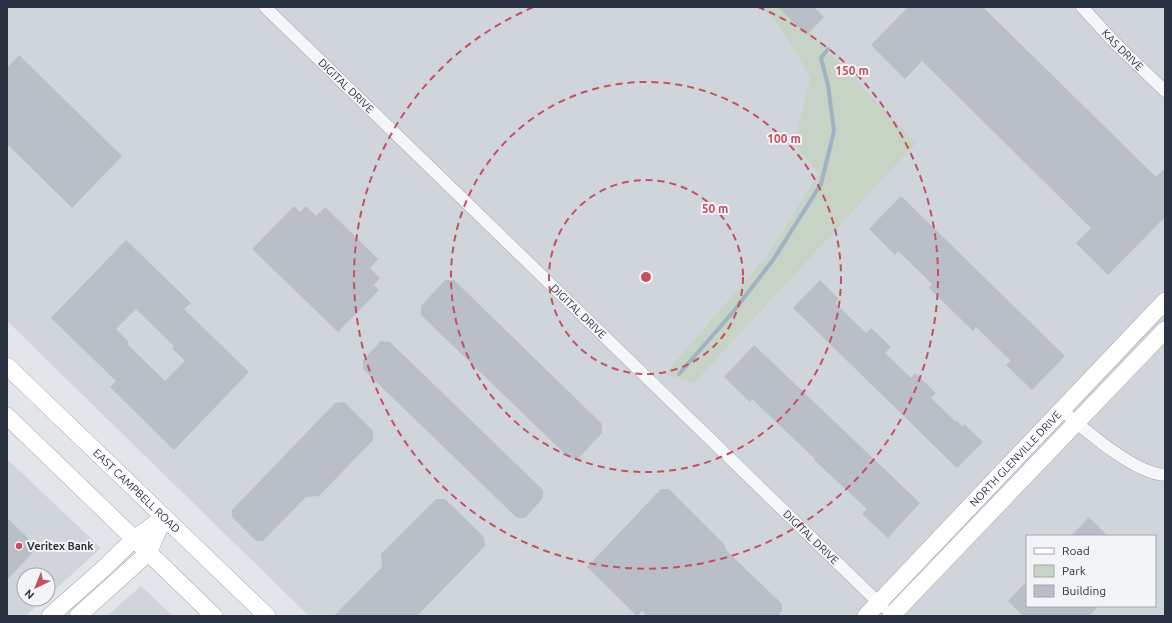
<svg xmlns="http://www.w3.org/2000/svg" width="1172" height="623" font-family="Ubuntu,sans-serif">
<rect width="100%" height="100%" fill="#e2e5ea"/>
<g fill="#d0d4db" fill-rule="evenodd">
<path d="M 7,7 L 1165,7 L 1165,616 L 309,616 L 7,321 ZM 1027,536 L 1155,536 L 1155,606 L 1027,606 Z"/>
<path d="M 7,459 L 101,548 L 48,596 L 48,575 L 24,575 L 24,599 L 45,599 L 25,616 L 7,616 Z"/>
<path d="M 141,586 L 173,616 L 107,616 Z"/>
</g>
<path fill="#c7d3c4" d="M 762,7 L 784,7 L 794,16 L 916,143 L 694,383 L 665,374 L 768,254 L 819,174 L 794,143 L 811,77 L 778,25 Z"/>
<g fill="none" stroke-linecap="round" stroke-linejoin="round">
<path stroke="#a0b2c7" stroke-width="4" d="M 679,374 L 733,312 L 773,260 L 821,184 L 834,131 L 828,85 L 821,58 L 828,49"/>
</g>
<g fill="#babec6" fill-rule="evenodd">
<path d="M 778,7 L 814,7 L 824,17 L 807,35 Z"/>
<path d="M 908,7 L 983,7 L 1156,177 L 1165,168 L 1165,217 L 1108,275 L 1076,243 L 1091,228 L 922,61 L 905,79 L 871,45 Z"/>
<path d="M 19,55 L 122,156 L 72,208 L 7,144 L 7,68 Z"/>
<path d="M 901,196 L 1065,356 L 1032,390 L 1006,365 L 1011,361 L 976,327 L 973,331 L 929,288 L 932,284 L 898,251 L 895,255 L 869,229 Z"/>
<path d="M 294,206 L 300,212 L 306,206 L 316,216 L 325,207 L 378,259 L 370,268 L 380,278 L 374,285 L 379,290 L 338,332 L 252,249 Z"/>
<path d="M 126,240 L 191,303 L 184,309 L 249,372 L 174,450 L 110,387 L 116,381 L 51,318 ZM 136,309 L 174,346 L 172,348 L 185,361 L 165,381 L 127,344 L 129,342 L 116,329 Z"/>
<path d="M 445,280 L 454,280 L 602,424 L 602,433 L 578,459 L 569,458 L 421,315 L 421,306 Z"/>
<path d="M 820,280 L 839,299 L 835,303 L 866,333 L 871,328 L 891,347 L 885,353 L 911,378 L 915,373 L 936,393 L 931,398 L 955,421 L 956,420 L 962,426 L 964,424 L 983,442 L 957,468 L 793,308 Z"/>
<path d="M 381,341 L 390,342 L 543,490 L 543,498 L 525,518 L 517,518 L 363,369 L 363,360 Z"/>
<path d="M 754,345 L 920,503 L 888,538 L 862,514 L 867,509 L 814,460 L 815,459 L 752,399 L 750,402 L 724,377 Z"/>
<path d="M 344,402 L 373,431 L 373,440 L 319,496 L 306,497 L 263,541 L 256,541 L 232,517 L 232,510 L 335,403 Z"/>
<path d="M 661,489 L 669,489 L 724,544 L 726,550 L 782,604 L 782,611 L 778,616 L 647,616 L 642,611 L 637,616 L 587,567 Z"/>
<path d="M 436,499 L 445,499 L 484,537 L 485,546 L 417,616 L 334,616 L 382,567 L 381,554 Z"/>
<path d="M 1089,517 L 1108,536 L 1071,536 Z"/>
<path d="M 7,518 L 29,539 L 27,542 L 35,550 L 7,580 Z"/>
<path d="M 1027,581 L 1027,606 L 1099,606 L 1089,616 L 1023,616 L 1008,601 Z"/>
</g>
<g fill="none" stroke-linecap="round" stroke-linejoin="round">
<defs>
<g id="street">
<path id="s1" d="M 265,7 L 883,607"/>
<path id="s2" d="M 1082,7 L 1115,43 L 1165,91"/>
<path d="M 1062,410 C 1085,430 1135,474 1165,475"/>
</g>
<g id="secondary">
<path id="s3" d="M 7,366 L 267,616"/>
<path d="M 7,416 L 214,616"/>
<path d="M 50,616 L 103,569 L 134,539 L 164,517"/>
<path d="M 78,616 L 148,553 L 163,519"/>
<path id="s4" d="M 866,616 L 1165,301"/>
<path d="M 891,616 L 1165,330"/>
</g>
</defs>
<use href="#street" stroke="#a7acb4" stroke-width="13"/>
<use href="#secondary" stroke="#a7acb4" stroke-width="18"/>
<use href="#street" stroke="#f5f6f8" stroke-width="12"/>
<use href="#secondary" stroke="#fff" stroke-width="17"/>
</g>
<g fill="none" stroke="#c6505f" stroke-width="2" stroke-dasharray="7 5">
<circle cx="646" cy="277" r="97"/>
<circle cx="646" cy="277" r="195"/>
<path d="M758 7A292 292 0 1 1 534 7"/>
</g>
<circle fill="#c6505f" stroke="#f2f4f7" stroke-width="1.5" cx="19" cy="546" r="4"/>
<g text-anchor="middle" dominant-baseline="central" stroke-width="4" stroke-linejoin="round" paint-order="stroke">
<g font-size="11" fill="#2b3241" stroke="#f2f4f7">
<text stroke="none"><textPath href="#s2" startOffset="59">KAS DRIVE</textPath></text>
<text stroke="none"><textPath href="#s1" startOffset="113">DIGITAL DRIVE</textPath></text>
<text stroke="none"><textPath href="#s1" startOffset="437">DIGITAL DRIVE</textPath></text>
<text stroke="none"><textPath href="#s4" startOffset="217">NORTH GLENVILLE DRIVE</textPath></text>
<text stroke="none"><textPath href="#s3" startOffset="180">EAST CAMPBELL ROAD</textPath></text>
<text stroke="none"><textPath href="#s1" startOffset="761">DIGITAL DRIVE</textPath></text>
</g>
<g font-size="11" font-weight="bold" fill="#2b3241" stroke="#f2f4f7" text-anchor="start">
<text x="27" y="546">Veritex Bank</text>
</g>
</g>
<circle cx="646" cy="277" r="6" fill="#c6505f" stroke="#f2f4f7" stroke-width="2"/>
<g font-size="12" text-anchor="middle" font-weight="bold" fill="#c6505f" stroke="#f2f4f7" stroke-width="4" stroke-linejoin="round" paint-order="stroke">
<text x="852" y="75">150 m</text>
<text x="784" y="143">100 m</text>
<text x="715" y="213">50 m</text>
</g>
<rect width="1172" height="623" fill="none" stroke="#2b3241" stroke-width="16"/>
<rect x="1026" y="535" width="130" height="72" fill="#f2f4f7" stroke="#a2a6ae"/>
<rect x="1034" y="548" width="20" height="6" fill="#ffffff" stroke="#a2a6ae"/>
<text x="1062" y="555" font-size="12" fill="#2b3241">Road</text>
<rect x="1034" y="565" width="20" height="12" fill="#c7d3c4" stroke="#a2a6ae"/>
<text x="1062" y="575" font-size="12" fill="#2b3241">Park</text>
<rect x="1034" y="585" width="20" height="12" fill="#babec6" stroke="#a2a6ae"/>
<text x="1062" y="595" font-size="12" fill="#2b3241">Building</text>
<g transform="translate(36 587) rotate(223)"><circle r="19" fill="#f2f4f7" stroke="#a2a6ae"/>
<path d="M0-3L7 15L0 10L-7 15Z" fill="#c6505f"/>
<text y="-6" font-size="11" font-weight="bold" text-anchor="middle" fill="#2b3241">N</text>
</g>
</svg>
